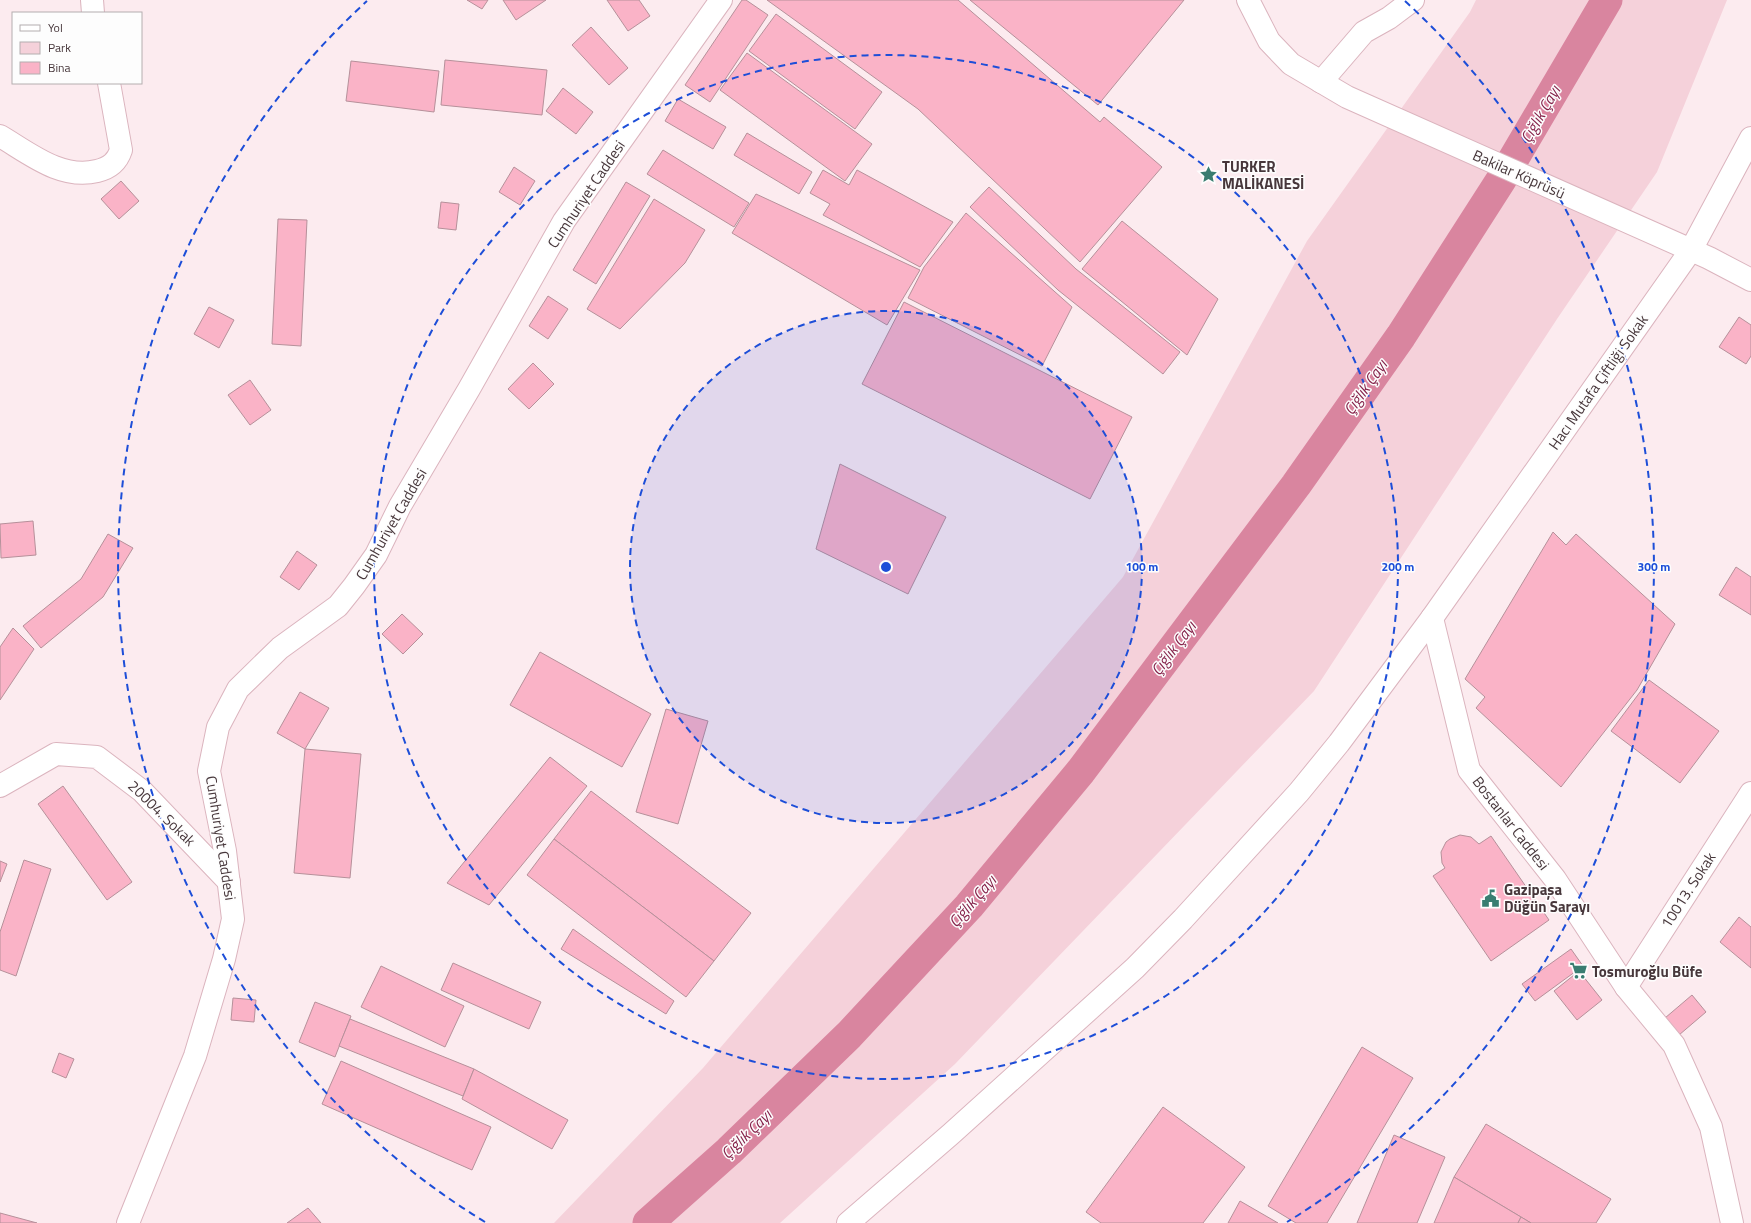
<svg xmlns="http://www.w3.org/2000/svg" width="1751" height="1223" font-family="'Titillium Web',sans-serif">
<rect width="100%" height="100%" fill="#fcebef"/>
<path fill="#f5d1da" d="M 1476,0 L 1727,0 L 1657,172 L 1557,319 L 1314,691 L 955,1064 L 780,1223 L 554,1223 L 703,1068 L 1123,577 L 1307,241 L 1470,12 Z"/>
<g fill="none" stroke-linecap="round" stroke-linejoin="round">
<path stroke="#d9859f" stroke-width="31" d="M 648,1223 L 729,1151 L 849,1035 L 969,906 L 1081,771 L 1296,485 L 1401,336 L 1501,180 L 1607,0"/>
</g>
<g fill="#fab3c7" stroke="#b6909a">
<path d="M 467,0 L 488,0 L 482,9 Z"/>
<path d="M 503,0 L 546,0 L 516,20 Z"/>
<path d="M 607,0 L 639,0 L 650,16 L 628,31 Z"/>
<path d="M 742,0 L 746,0 L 768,15 L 710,102 L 685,85 Z"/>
<path d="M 767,0 L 958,0 L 1100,122 L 1104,117 L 1162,167 L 1080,262 L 918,109 Z"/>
<path d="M 970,0 L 1184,0 L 1098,105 Z"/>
<path d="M 776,14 L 882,92 L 855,129 L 749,51 Z"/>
<path d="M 591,27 L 628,68 L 609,85 L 572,45 Z"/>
<path d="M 747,53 L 872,144 L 845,181 L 720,90 Z"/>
<path d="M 445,60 L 547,70 L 542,115 L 441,105 Z"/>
<path d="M 351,61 L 439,71 L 434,112 L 346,101 Z"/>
<path d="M 563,88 L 593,112 L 576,134 L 546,111 Z"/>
<path d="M 678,99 L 726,127 L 713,149 L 665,121 Z"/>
<path d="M 747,133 L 812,172 L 799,194 L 734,155 Z"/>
<path d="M 663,150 L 749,203 L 734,227 L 647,174 Z"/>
<path d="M 514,167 L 535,181 L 520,205 L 499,192 Z"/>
<path d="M 823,170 L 849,185 L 857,170 L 953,222 L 920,267 L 823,215 L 830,204 L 810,193 Z"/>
<path d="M 121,181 L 139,201 L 119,219 L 101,199 Z"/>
<path d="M 626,182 L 650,196 L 596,284 L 573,270 Z"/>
<path d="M 989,187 L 1076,269 L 1180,352 L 1163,374 L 1058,290 L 970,207 Z"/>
<path d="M 756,194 L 920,270 L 887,325 L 732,233 Z"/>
<path d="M 654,199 L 705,230 L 685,263 L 620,329 L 587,309 Z"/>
<path d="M 441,202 L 459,204 L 456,230 L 438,228 Z"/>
<path d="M 966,213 L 1072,307 L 1042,366 L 908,298 L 924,267 Z"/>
<path d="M 278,219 L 307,220 L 301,346 L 272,344 Z"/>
<path d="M 1122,221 L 1218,299 L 1187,355 L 1082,269 Z"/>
<path d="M 548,296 L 568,309 L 548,339 L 529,326 Z"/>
<path d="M 904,302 L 1132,417 L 1090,499 L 862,384 Z"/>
<path d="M 209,307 L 234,320 L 219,348 L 194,334 Z"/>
<path d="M 1739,317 L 1751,325 L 1751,356 L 1746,364 L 1719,347 Z"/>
<path d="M 533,363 L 554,384 L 529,409 L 508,389 Z"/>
<path d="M 250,380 L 271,410 L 250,425 L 228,395 Z"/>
<path d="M 840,464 L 946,517 L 908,594 L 816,549 Z"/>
<path d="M 33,521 L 36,555 L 1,558 L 0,524 Z"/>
<path d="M 1553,532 L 1566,545 L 1576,534 L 1675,624 L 1637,690 L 1561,787 L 1476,708 L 1485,697 L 1465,679 Z"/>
<path d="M 108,534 L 133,548 L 103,597 L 41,648 L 23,626 L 81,579 Z"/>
<path d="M 297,551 L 317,565 L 299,590 L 280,577 Z"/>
<path d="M 1736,567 L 1751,577 L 1751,615 L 1719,595 Z"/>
<path d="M 402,614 L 423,634 L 403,654 L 382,634 Z"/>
<path d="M 13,628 L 34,649 L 0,700 L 0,647 Z"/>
<path d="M 540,652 L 651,714 L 622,767 L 510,705 Z"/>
<path d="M 1649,680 L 1719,731 L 1680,783 L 1611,731 Z"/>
<path d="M 300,692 L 329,708 L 305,749 L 277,733 Z"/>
<path d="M 666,709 L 708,721 L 678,824 L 636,812 Z"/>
<path d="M 305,749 L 361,754 L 350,878 L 294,873 Z"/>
<path d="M 550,757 L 587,786 L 489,905 L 447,883 Z"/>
<path d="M 63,786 L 132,882 L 107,900 L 38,804 Z"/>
<path d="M 591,791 L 751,913 L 714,961 L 554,839 Z"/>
<path d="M 1460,835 L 1471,837 L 1479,844 L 1491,836 L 1549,920 L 1491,961 L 1433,876 L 1445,868 L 1442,863 L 1441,852 L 1446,842 L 1450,839 Z"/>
<path d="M 554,839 L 714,961 L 686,997 L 527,875 Z"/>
<path d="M 24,860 L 51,869 L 16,976 L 0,970 L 0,932 Z"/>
<path d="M 0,861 L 7,864 L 0,882 Z"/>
<path d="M 1739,917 L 1751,927 L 1751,968 L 1720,942 Z"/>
<path d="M 573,929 L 674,1001 L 666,1014 L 561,949 Z"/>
<path d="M 1571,949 L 1583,966 L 1535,1001 L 1522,984 Z"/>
<path d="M 453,963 L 541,1002 L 529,1029 L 441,990 Z"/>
<path d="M 381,966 L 464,1006 L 445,1047 L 361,1007 Z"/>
<path d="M 1579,971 L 1602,1000 L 1577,1020 L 1554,991 Z"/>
<path d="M 1692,995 L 1706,1012 L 1679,1035 L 1665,1018 Z"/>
<path d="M 233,998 L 256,1000 L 254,1022 L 231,1020 Z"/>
<path d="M 315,1002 L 351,1016 L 335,1057 L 299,1042 Z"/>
<path d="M 350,1019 L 474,1069 L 463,1096 L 339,1046 Z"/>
<path d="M 1362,1047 L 1413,1078 L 1327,1223 L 1296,1223 L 1268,1206 Z"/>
<path d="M 59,1053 L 74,1059 L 66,1078 L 52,1072 Z"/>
<path d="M 341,1061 L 491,1127 L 472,1170 L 322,1104 Z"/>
<path d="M 474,1069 L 568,1120 L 552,1149 L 462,1099 Z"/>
<path d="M 1163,1107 L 1245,1167 L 1203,1223 L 1101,1223 L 1086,1212 Z"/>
<path d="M 1486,1124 L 1611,1199 L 1596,1223 L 1531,1223 L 1454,1177 Z"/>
<path d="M 1394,1135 L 1445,1157 L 1417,1223 L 1357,1223 Z"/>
<path d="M 1454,1177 L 1521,1217 L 1518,1223 L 1434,1223 Z"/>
<path d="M 1240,1201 L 1278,1223 L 1228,1223 Z"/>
<path d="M 308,1208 L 321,1223 L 287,1223 Z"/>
<path d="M 0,1213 L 37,1223 L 0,1223 Z"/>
<path d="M 1521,1217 L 1531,1223 L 1518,1223 Z"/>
</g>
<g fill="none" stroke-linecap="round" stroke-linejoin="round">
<defs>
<g id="minor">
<path d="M 92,0 L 93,13"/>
<path d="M 1248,0 L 1269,41 L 1291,64 L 1347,97 L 1709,258 L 1751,280"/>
<path d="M 1321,82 L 1364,32 L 1389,18 L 1413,0"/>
<path d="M 0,136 C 29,153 61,180 97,171 C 110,168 117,162 121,150 L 109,83"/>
<path d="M 1432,618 L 1469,770 L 1555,879 L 1626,987 L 1674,1045 L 1711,1127 L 1732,1223"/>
<path d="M 0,786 L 56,754 L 97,757 L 142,791 L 229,882"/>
<path d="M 1626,987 L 1751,793"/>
<path d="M 128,1223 L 195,1056 L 224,959 L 233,919 L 225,851 L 209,771 L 218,727 L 238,689 L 280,648 L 338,606 L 354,586 L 376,555 L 400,506 L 469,389 L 564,221 L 721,0"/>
<path d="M 848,1223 L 951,1134 L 1135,968 L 1183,919 L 1299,792 L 1339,743 L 1432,618 L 1691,250 L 1751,138"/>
</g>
</defs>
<use href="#minor" stroke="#dbb4be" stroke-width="24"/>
<use href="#minor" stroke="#fff" stroke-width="22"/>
</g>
<circle cx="886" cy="567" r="256" fill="#1d4ed8" fill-opacity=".12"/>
<g fill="none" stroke="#1d4ed8" stroke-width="2" stroke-dasharray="7 5">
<circle cx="886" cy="567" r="256"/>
<circle cx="886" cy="567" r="512"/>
<path d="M485 1222A768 768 0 0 1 367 1M1405 1A768 768 0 0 1 1287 1222"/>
</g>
<defs>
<symbol id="sight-bare" viewBox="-9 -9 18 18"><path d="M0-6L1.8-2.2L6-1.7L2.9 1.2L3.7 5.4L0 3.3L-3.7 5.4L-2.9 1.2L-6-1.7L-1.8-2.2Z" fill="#397d71" stroke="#fdfdfd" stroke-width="2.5" paint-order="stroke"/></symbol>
<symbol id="civic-bare" viewBox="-9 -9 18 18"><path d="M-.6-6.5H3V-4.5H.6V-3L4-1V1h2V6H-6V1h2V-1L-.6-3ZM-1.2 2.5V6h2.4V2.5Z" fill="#397d71" stroke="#fdfdfd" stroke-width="2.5" paint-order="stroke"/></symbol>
<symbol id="supermarket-bare" viewBox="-9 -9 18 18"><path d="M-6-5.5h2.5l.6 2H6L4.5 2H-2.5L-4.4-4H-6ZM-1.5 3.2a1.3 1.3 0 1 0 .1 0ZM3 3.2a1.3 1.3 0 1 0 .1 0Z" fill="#397d71" stroke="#fdfdfd" stroke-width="2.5" paint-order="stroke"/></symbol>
</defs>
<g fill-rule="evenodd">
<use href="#sight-bare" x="1196" y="162" width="25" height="25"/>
<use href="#civic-bare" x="1478" y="886" width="25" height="25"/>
<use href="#supermarket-bare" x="1566" y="958" width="25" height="25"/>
</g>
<g text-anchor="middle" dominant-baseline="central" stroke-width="3" stroke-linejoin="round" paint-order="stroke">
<g font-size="15" font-weight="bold" fill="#47373b" stroke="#fdfdfd" text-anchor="start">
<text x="1222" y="166">TURKER<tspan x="1222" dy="17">MALİKANESİ</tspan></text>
<text x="1504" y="889">Gazipaşa<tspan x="1504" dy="17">Düğün Sarayı</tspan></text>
<text x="1592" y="971">Tosmuroğlu Büfe</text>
</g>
<g font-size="15" fill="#47373b" stroke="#fdfdfd">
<text transform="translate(1519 174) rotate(24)">Bakilar Köprüsü</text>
<text transform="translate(586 194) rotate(-56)">Cumhuriyet Caddesi</text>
<text transform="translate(1598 382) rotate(-55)">Hacı Mutafa Çiftliği Sokak</text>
<text transform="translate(391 524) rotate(-60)">Cumhuriyet Caddesi</text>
<text transform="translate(162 813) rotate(44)">20004. Sokak</text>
<text transform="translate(1511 823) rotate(52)">Bostanlar Caddesi</text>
<text transform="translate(221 838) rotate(81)">Cumhuriyet Caddesi</text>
<text transform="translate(1688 890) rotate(-57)">10013. Sokak</text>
</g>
<g font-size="16" font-style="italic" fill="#85224a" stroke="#fdfdfd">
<text transform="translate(1540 114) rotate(-60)">Çığlık Çayı</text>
<text transform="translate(1365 387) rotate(-55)">Çığlık Çayı</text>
<text transform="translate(1173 648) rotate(-53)">Çığlık Çayı</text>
<text transform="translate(972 901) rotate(-49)">Çığlık Çayı</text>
<text transform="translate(746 1134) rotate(-44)">Çığlık Çayı</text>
</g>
</g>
<circle cx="886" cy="567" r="6" fill="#1d4ed8" stroke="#fdfdfd" stroke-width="2"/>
<g font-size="12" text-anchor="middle" font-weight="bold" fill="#1d4ed8" stroke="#fdfdfd" stroke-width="3" stroke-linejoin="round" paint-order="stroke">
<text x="1142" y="571">100 m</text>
<text x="1398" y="571">200 m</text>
<text x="1654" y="571">300 m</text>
</g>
<rect x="12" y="12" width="130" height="72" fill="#fdfdfd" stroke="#b4aeaf"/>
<rect x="20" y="25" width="20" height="6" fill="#ffffff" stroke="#b4aeaf"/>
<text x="48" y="32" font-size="12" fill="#47373b">Yol</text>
<rect x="20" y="42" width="20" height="12" fill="#f5d1da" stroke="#b4aeaf"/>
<text x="48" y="52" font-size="12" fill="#47373b">Park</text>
<rect x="20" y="62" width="20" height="12" fill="#fab3c7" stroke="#b4aeaf"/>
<text x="48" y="72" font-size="12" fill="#47373b">Bina</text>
</svg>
